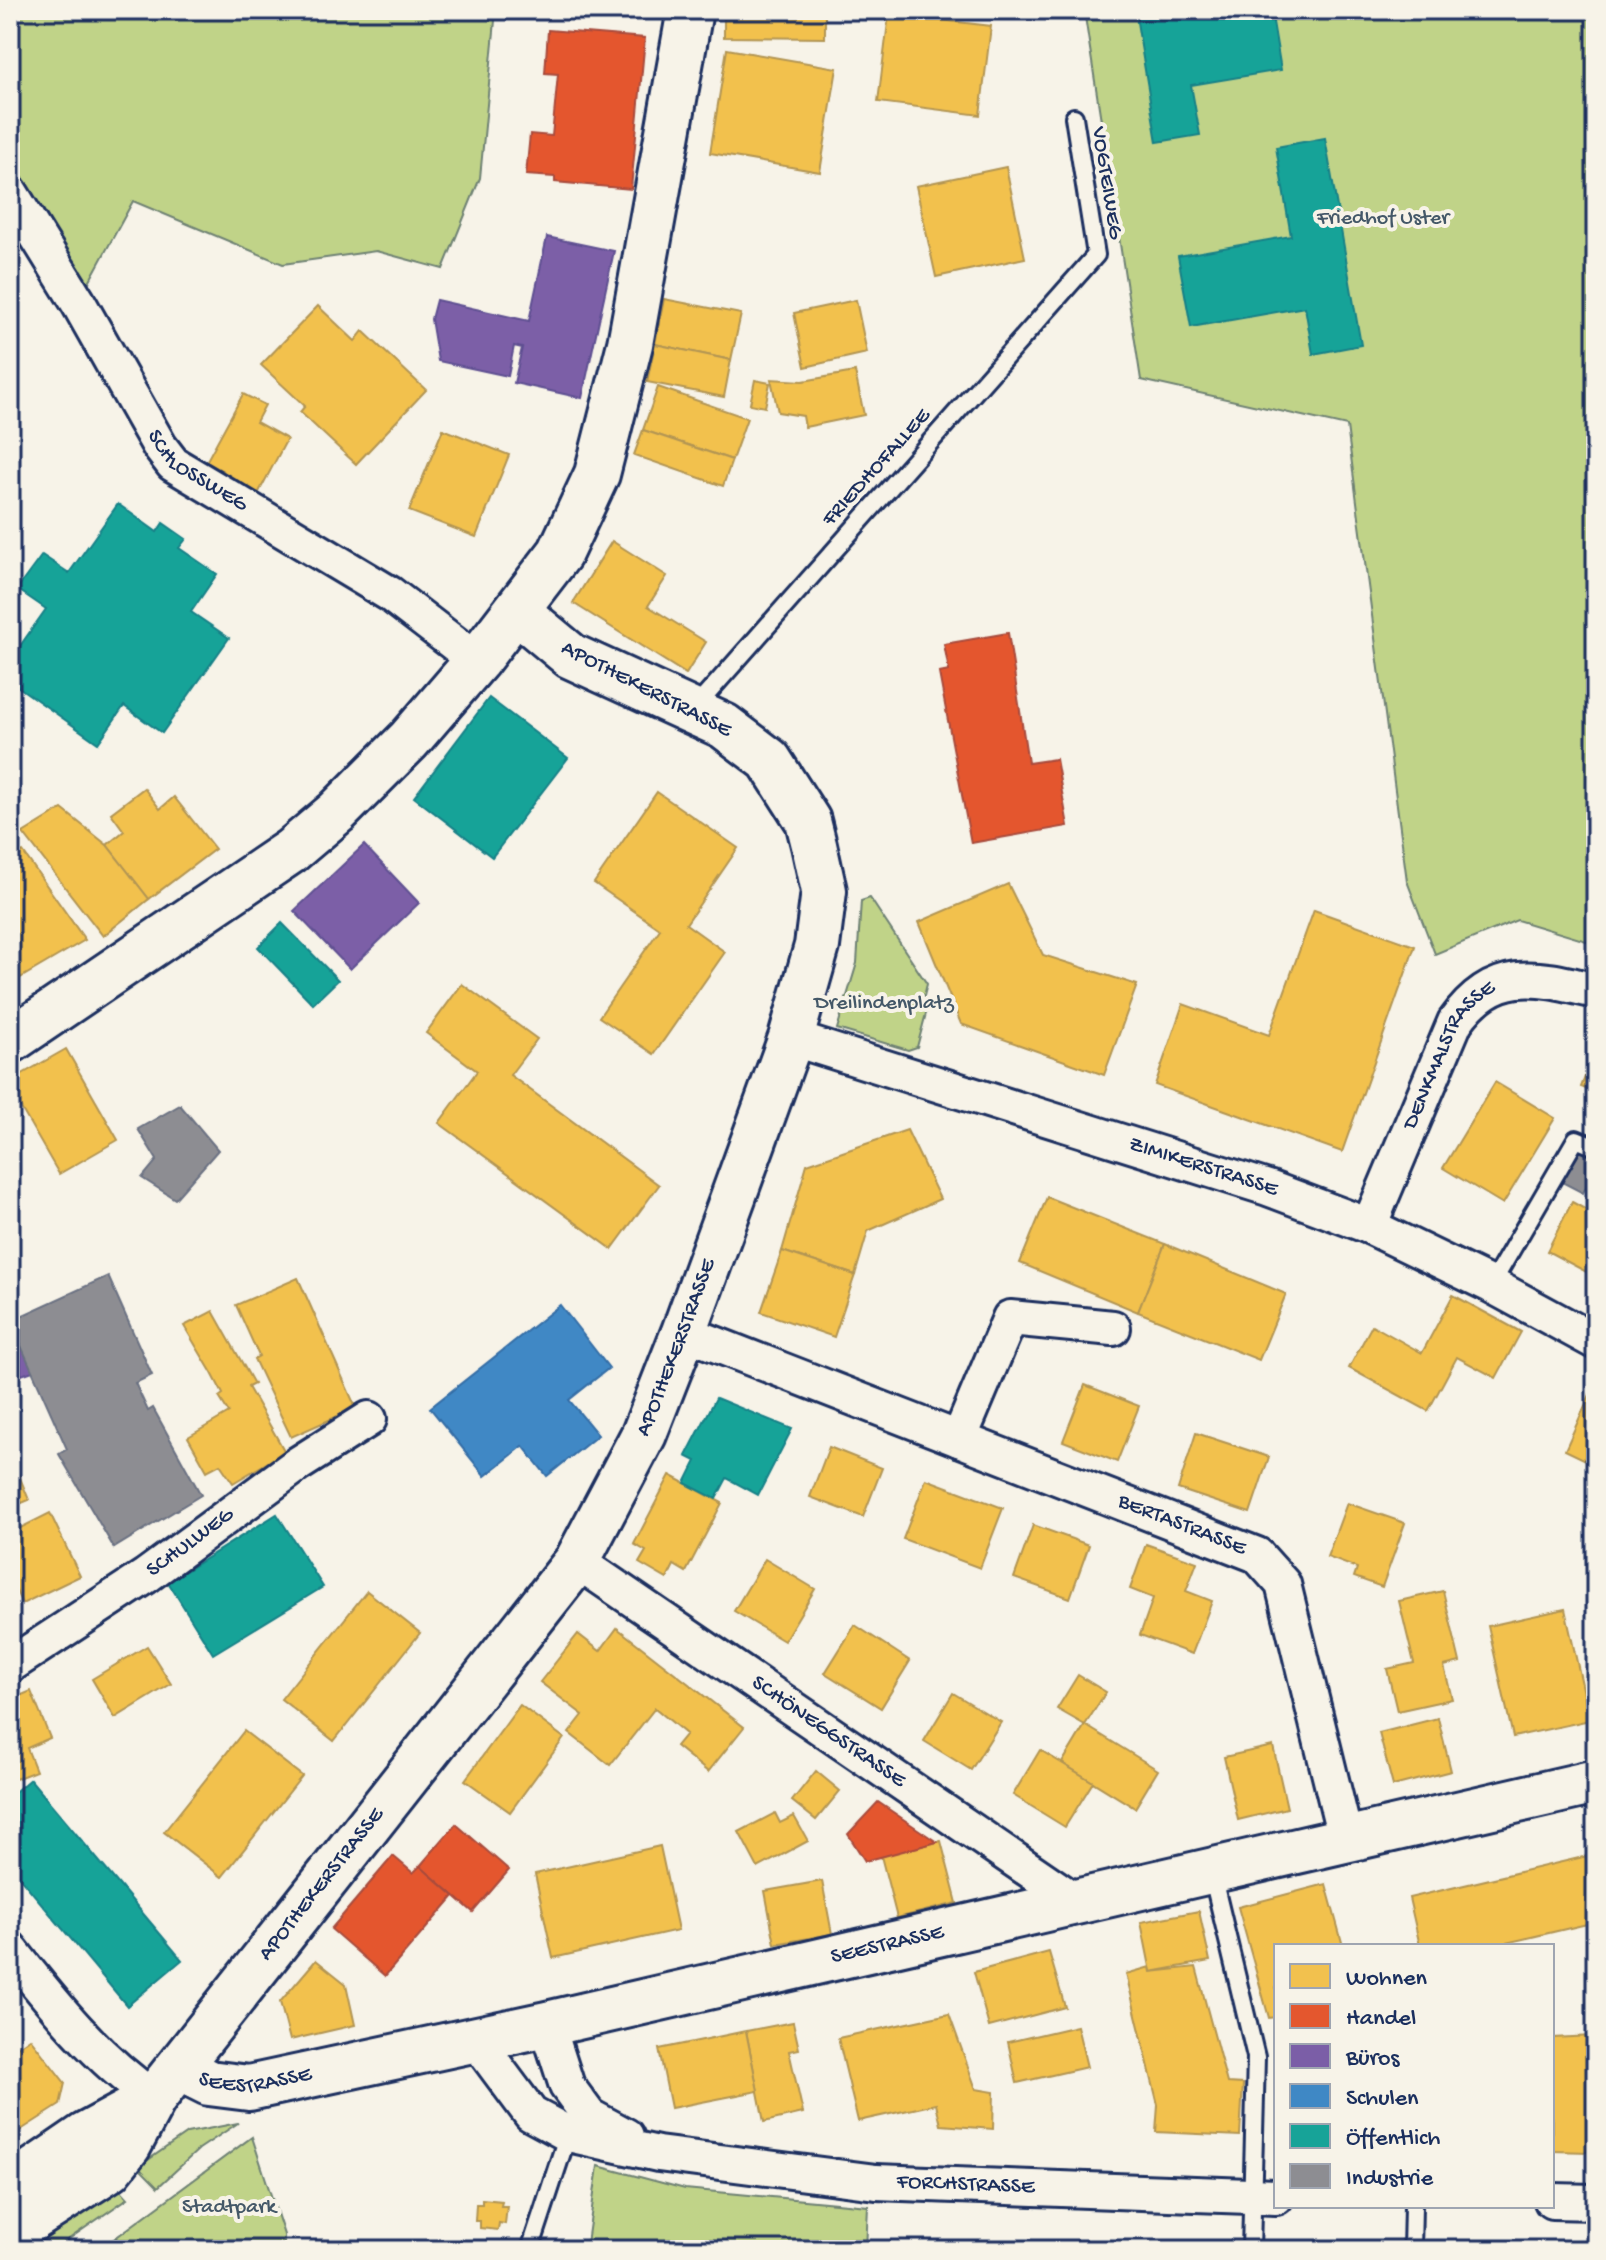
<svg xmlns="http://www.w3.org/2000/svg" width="1606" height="2260" font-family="'Gochi Hand',sans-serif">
<rect width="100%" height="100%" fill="#f7f3e8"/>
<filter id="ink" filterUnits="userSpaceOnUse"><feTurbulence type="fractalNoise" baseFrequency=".0125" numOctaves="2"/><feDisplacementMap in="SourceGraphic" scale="16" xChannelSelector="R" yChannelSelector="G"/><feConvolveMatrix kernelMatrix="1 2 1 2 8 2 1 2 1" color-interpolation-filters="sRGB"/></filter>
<g filter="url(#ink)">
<g fill="#c0d388" stroke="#6e8173" stroke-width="2">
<path d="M 10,10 L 496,10 L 480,178 L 443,269 L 376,251 L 283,264 L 133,201 L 78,302 L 10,192 Z"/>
<path d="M 1084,10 L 1596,10 L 1596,944 L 1517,920 L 1435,954 L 1407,881 L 1347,426 L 1141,380 Z"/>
<path d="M 870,898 L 927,984 L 922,1004 L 928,1006 L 917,1047 L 908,1050 L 837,1029 L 857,963 L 861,901 Z"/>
<path d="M 238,2123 L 199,2149 L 158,2187 L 138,2167 L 187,2133 Z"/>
<path d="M 252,2137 L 284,2235 L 284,2250 L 99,2250 Z"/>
<path d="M 598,2166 L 685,2189 L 868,2206 L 866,2250 L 586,2250 Z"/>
<path d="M 118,2187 L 128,2198 L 53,2250 L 30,2250 Z"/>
</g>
<g fill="#f2c14e" stroke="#b29553" stroke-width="2">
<path d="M 724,10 L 825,10 L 825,38 L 724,37 Z"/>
<path d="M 889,14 L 991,26 L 980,115 L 878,102 Z"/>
<path d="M 727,49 L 837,68 L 820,172 L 710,153 Z"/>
<path d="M 1006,167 L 1025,258 L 936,277 L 916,186 Z"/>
<path d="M 664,299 L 741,314 L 731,360 L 655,344 Z"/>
<path d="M 856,300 L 867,353 L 805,367 L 794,313 Z"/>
<path d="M 318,306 L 355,341 L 363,331 L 426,390 L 356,464 L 300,412 L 305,406 L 261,365 Z"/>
<path d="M 655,344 L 731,360 L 724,397 L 647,382 Z"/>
<path d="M 855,372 L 864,415 L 805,427 L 803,416 L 778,412 L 771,379 L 803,381 Z"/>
<path d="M 755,380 L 770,383 L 765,407 L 750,404 Z"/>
<path d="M 658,387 L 747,418 L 732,460 L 643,430 Z"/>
<path d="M 243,394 L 265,405 L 256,422 L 287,439 L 257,496 L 221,476 L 223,471 L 206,462 Z"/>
<path d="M 443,429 L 509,455 L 476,537 L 409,511 Z"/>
<path d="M 643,430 L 732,460 L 723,486 L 634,455 Z"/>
<path d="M 612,541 L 667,576 L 648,606 L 706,642 L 686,674 L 573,603 Z"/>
<path d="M 144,788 L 160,809 L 174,797 L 215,849 L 149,899 L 107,845 L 124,831 L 111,813 Z"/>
<path d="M 657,792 L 738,848 L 686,924 L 725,952 L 654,1054 L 599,1017 L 660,929 L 594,883 Z"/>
<path d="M 62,809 L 107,845 L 149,899 L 103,936 L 23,833 Z"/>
<path d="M 23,852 L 85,940 L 10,984 L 10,860 Z"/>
<path d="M 1008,884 L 1043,955 L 1137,985 L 1104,1075 L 961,1024 L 919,922 Z"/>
<path d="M 1314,910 L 1415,946 L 1342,1152 L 1155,1085 L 1183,1004 L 1269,1035 Z"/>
<path d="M 462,984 L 537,1039 L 510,1075 L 659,1185 L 612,1249 L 439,1123 L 477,1071 L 426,1033 Z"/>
<path d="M 66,1049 L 118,1140 L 59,1174 L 10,1089 L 10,1081 Z"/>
<path d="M 1595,1052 L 1596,1053 L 1596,1093 L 1581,1087 Z"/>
<path d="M 1495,1082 L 1555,1118 L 1503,1204 L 1443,1168 Z"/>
<path d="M 907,1130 L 940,1199 L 868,1231 L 855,1275 L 782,1251 L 807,1164 Z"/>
<path d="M 1047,1197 L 1165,1244 L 1138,1312 L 1020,1263 Z"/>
<path d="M 1572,1202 L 1596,1215 L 1596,1277 L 1547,1251 Z"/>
<path d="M 1165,1244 L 1286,1294 L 1259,1360 L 1138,1312 Z"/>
<path d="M 782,1251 L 855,1275 L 834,1337 L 761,1312 Z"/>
<path d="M 298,1278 L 356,1408 L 291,1437 L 254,1359 L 259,1356 L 236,1305 Z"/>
<path d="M 1453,1295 L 1521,1332 L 1496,1378 L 1457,1357 L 1428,1411 L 1349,1368 L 1372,1325 L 1422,1353 Z"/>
<path d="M 213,1311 L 254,1384 L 248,1387 L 285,1452 L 233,1483 L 220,1464 L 207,1471 L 188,1437 L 229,1413 L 219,1397 L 223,1394 L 212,1373 L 184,1326 Z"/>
<path d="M 1085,1385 L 1139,1406 L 1117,1462 L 1063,1441 Z"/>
<path d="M 1593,1388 L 1596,1390 L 1596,1465 L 1565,1450 Z"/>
<path d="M 1196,1433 L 1269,1457 L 1250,1513 L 1178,1489 Z"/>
<path d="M 829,1447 L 882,1468 L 863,1517 L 810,1497 Z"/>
<path d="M 10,1453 L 29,1500 L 10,1508 Z"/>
<path d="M 670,1475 L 722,1503 L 686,1572 L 674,1565 L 667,1579 L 639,1563 L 646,1551 L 634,1544 Z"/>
<path d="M 926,1479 L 1003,1508 L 980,1568 L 903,1539 Z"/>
<path d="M 1347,1503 L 1405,1523 L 1382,1587 L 1354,1577 L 1357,1568 L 1327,1557 Z"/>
<path d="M 50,1513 L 80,1576 L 22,1604 L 10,1578 L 10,1533 Z"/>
<path d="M 1033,1525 L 1089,1545 L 1070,1598 L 1014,1578 Z"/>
<path d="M 1146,1544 L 1197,1562 L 1186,1591 L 1212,1601 L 1192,1654 L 1140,1635 L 1153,1598 L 1130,1589 Z"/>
<path d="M 765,1559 L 815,1589 L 784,1641 L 734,1611 Z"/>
<path d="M 367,1591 L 420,1633 L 334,1741 L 281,1699 Z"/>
<path d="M 1443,1591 L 1460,1662 L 1444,1666 L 1452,1699 L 1397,1711 L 1387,1669 L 1414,1663 L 1399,1601 Z"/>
<path d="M 1565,1609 L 1590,1720 L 1513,1737 L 1488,1626 Z"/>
<path d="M 855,1625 L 910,1661 L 881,1708 L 825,1673 Z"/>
<path d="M 617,1628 L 744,1727 L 708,1772 L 676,1746 L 686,1734 L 655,1708 L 610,1765 L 569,1733 L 583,1715 L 540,1682 L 578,1634 L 600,1651 Z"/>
<path d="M 147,1646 L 171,1684 L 115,1718 L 92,1679 Z"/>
<path d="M 1078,1675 L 1106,1692 L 1085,1725 L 1057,1709 Z"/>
<path d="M 31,1691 L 50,1738 L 27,1748 L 36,1771 L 10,1781 L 10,1700 Z"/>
<path d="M 953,1693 L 1001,1722 L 971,1770 L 924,1741 Z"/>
<path d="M 520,1705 L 564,1738 L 510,1812 L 465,1780 Z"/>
<path d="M 1438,1718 L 1451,1771 L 1393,1786 L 1379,1733 Z"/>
<path d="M 1085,1725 L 1158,1770 L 1135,1808 L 1062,1763 Z"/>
<path d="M 244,1731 L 302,1776 L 222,1877 L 164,1832 Z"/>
<path d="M 1273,1746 L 1287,1808 L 1238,1820 L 1224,1757 Z"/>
<path d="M 1040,1750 L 1093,1782 L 1065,1827 L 1013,1795 Z"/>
<path d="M 816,1771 L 840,1791 L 816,1820 L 792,1801 Z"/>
<path d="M 775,1813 L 780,1823 L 794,1816 L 808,1841 L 758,1868 L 739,1832 Z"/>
<path d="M 941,1841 L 957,1903 L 897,1918 L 881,1856 Z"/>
<path d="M 660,1846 L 678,1930 L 553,1958 L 535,1874 Z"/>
<path d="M 1596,1854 L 1596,1922 L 1493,1946 L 1420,1946 L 1409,1898 Z"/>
<path d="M 822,1881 L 832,1934 L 775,1944 L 765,1891 Z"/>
<path d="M 1326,1884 L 1343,1946 L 1276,1946 L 1276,2017 L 1269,2018 L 1238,1907 Z"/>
<path d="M 1199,1911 L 1210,1961 L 1151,1972 L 1141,1922 Z"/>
<path d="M 1049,1952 L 1065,2007 L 989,2027 L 974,1972 Z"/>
<path d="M 316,1960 L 346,1984 L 355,2025 L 290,2040 L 280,2002 Z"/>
<path d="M 1150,1967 L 1151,1972 L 1196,1967 L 1227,2083 L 1243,2084 L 1240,2136 L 1156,2132 L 1158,2105 L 1126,1974 Z"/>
<path d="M 949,2014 L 976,2089 L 994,2092 L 993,2129 L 941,2125 L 936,2104 L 858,2121 L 838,2038 Z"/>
<path d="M 793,2022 L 799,2049 L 789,2051 L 803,2113 L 764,2122 L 746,2031 Z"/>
<path d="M 1077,2026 L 1087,2067 L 1017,2083 L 1008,2042 Z"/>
<path d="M 746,2031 L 758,2091 L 671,2108 L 659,2049 Z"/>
<path d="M 1593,2036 L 1589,2152 L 1552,2151 L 1552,2038 Z"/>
<path d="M 30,2038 L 65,2083 L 60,2105 L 10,2137 L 10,2052 Z"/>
<path d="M 482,2199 L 502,2201 L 501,2206 L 507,2206 L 505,2224 L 499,2223 L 498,2230 L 480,2228 L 480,2221 L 475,2221 L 476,2204 L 482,2204 Z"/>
<path d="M 886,2244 L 1063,2249 L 886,2250 Z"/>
</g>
<g fill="#e4572e" stroke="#a84b3c" stroke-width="2">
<path d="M 548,30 L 645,38 L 631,189 L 555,182 L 555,177 L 526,175 L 530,134 L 552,136 L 558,74 L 545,73 Z"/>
<path d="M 1008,633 L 1028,763 L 1056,759 L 1068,826 L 971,843 L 939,673 L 949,671 L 944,644 Z"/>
<path d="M 878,1802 L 937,1842 L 865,1861 L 848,1834 Z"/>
<path d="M 456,1824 L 509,1870 L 473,1912 L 420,1866 Z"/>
<path d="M 393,1856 L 413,1873 L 420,1866 L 454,1896 L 385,1976 L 331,1929 Z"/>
</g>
<g fill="#7b5ea7" stroke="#5e5091" stroke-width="2">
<path d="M 547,237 L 614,251 L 582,398 L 514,383 L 522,348 L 514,346 L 508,376 L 438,361 L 431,319 L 436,300 L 529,321 Z"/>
<path d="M 364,845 L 419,903 L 350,969 L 294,911 Z"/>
<path d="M 11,1324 L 33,1371 L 10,1379 L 10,1384 Z"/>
</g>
<path fill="#3f88c5" stroke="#346da6" stroke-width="2" d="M 560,1305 L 609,1368 L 569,1400 L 598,1435 L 547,1476 L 523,1446 L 485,1476 L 430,1408 Z"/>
<g fill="#17a398" stroke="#188087" stroke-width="2">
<path d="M 1135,10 L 1271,10 L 1281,70 L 1191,85 L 1200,135 L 1157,142 Z"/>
<path d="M 1325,138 L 1361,345 L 1313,354 L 1305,307 L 1191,327 L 1178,256 L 1291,236 L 1276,147 Z"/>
<path d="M 118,504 L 157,532 L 163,523 L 186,539 L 179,548 L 217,574 L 191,612 L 229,638 L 162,733 L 124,706 L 98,743 L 10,681 L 10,660 L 46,609 L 17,589 L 42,555 L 69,573 Z"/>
<path d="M 489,698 L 568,758 L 492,857 L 414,797 Z"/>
<path d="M 282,923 L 338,980 L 313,1004 L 258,947 Z"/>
<path d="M 716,1398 L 792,1429 L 758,1495 L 727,1478 L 716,1499 L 685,1483 L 696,1461 L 686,1456 Z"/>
<path d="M 277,1514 L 323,1587 L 213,1654 L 168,1582 Z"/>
<path d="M 30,1779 L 182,1960 L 127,2006 L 10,1866 L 10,1796 Z"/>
</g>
<g fill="#8d8d92" stroke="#6b7182" stroke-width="2">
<path d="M 180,1105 L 218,1150 L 175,1199 L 142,1178 L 157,1160 L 138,1129 Z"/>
<path d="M 1578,1150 L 1596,1159 L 1596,1167 L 1583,1193 L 1562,1182 Z"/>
<path d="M 108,1276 L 152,1375 L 135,1383 L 148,1411 L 153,1408 L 201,1495 L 114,1548 L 59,1454 L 67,1449 L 10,1321 Z"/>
</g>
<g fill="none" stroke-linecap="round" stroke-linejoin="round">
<defs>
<g id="lane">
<path d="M 693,710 L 1096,255 L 1074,117"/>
<path d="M 1491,1285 L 1576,1139 L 1596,1147"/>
<path d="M 1212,1874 L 1256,2057 L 1251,2250"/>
<path d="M 530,2250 L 568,2134"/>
<path d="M 1412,2250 L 1413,2206"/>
</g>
<g id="street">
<path id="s1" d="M 10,192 L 78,302 L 160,447 L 173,464 L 390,594 L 477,661"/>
<path id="s2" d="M 791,1038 L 1268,1188 L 1369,1226 L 1491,1285 L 1596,1342"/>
<path id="s3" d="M 1369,1226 L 1455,1022 C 1495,965 1537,977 1596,991"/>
<path id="s4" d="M 684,1332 L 1257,1555 L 1283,1584 L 1346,1841"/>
<path d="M 959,1439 L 1010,1318 L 1113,1328"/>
<path id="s5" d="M 577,1561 L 1078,1903"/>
<path id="s6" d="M 10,1665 L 146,1576 L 298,1464 L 369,1419"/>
<path d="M 10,1949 C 53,2004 97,2059 154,2098"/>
<path d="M 547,2024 L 567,2086 L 589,2116 L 626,2136"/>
<path id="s7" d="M 476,2040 L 531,2114 L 568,2134 L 658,2154 L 876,2182 L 1276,2197"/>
<path d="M 1552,2201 L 1596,2202"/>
</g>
<g id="secondary">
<path d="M 10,1041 L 291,851 L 337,812 L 409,740 L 477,661 L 560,553 L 597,474 L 630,344 L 690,10"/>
<path id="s8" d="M 179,2068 L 209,2083 L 249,2088 L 547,2024 L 1596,1782"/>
<path d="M 10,2187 L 86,2135 L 154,2098"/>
<path id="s9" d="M 10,2233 L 110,2169 L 129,2145 L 154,2098 L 577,1561 L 644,1434 L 684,1332 L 791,1038 L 817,946 L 824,891 L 814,845 L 808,821 L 769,760 L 724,726 L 571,656 L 518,612"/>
</g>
</defs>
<use href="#lane" stroke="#1b2f5e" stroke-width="22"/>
<use href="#street" stroke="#1b2f5e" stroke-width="40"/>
<use href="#secondary" stroke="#1b2f5e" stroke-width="50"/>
<use href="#lane" stroke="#f7f3e8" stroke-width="16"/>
<use href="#street" stroke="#f7f3e8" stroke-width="34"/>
<use href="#secondary" stroke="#f7f3e8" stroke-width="44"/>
</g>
</g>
<g text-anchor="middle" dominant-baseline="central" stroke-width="8" stroke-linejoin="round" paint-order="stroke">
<g font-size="22" fill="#1b2f5e" stroke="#f7f3e8">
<text transform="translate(1106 183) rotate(81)">VOGTEIWEG</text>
<text stroke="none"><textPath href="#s1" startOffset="340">SCHLOSSWEG</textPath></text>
<text transform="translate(877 468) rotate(-48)">FRIEDHOFALLEE</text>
<text transform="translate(646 690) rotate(27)">APOTHEKERSTRASSE</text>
<text stroke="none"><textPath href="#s3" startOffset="190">DENKMALSTRASSE</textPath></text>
<text stroke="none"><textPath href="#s2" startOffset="432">ZIMIKERSTRASSE</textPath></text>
<text stroke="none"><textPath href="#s9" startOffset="1122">APOTHEKERSTRASSE</textPath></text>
<text stroke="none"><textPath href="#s4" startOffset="534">BERTASTRASSE</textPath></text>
<text stroke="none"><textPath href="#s6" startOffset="218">SCHULWEG</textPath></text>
<text stroke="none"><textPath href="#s5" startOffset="304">SCHÖNEGGSTRASSE</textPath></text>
<text stroke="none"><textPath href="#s9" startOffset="474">APOTHEKERSTRASSE</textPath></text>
<text stroke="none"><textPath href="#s8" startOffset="728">SEESTRASSE</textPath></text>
<text stroke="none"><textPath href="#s8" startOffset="80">SEESTRASSE</textPath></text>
<text stroke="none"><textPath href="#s7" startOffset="536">FORCHSTRASSE</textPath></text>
</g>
<g font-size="22" fill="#445868" stroke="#f7f3e8">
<text x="1383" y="219">Friedhof Uster</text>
<text x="884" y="1004">Dreilindenplatz</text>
<text x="229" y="2208">Stadtpark</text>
</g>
</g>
<rect width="1606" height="2260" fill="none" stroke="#f7f3e8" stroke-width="40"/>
<rect x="20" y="20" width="1566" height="2220" fill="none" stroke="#1b2f5e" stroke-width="3" filter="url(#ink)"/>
<rect x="1274" y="1944" width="280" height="264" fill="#f7f3e8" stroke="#9fa5b1" stroke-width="2"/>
<rect x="1290" y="1964" width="40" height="24" fill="#f2c14e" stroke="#9fa5b1" stroke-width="2"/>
<text x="1346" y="1984" font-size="24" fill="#1b2f5e">Wohnen</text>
<rect x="1290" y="2004" width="40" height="24" fill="#e4572e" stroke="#9fa5b1" stroke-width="2"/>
<text x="1346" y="2024" font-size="24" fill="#1b2f5e">Handel</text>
<rect x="1290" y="2044" width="40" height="24" fill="#7b5ea7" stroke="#9fa5b1" stroke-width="2"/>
<text x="1346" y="2064" font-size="24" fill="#1b2f5e">Büros</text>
<rect x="1290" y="2084" width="40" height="24" fill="#3f88c5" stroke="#9fa5b1" stroke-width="2"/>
<text x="1346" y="2104" font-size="24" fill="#1b2f5e">Schulen</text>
<rect x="1290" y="2124" width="40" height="24" fill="#17a398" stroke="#9fa5b1" stroke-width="2"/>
<text x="1346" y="2144" font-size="24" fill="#1b2f5e">Öffentlich</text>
<rect x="1290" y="2164" width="40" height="24" fill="#8d8d92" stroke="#9fa5b1" stroke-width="2"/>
<text x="1346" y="2184" font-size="24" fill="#1b2f5e">Industrie</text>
</svg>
